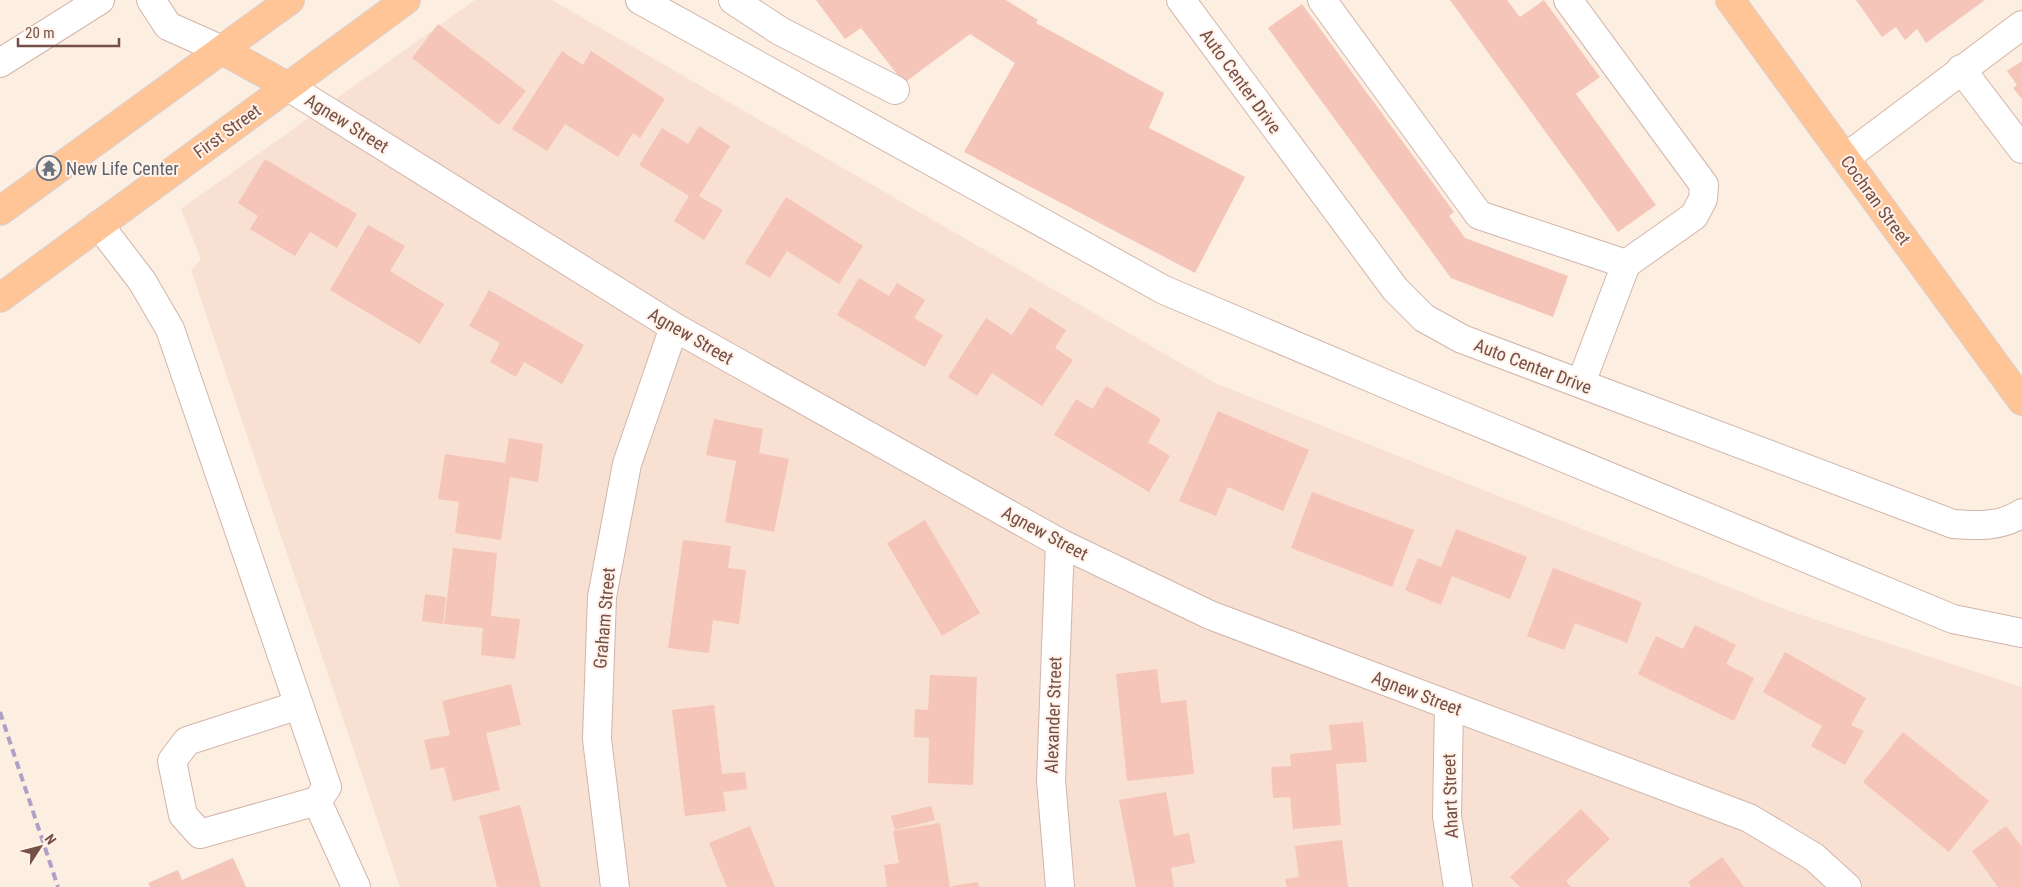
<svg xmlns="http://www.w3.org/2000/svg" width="2022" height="887" font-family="'Roboto Condensed',sans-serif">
<rect width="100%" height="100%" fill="#fdeee2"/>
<path fill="#f8e1d3" d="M 475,0 L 552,0 L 1217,384 L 1789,611 L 2022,687 L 2022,887 L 400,887 L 191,270 L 201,259 L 181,209 Z"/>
<g fill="#f4c5b8">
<path d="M 816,0 L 1006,0 L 1038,20 L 1036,23 L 1164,93 L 1149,128 L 1245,177 L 1195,273 L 964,152 L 1015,63 L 970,34 L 904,83 L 861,28 L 845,39 Z"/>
<path d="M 1450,0 L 1507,0 L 1520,17 L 1544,0 L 1600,77 L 1576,94 L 1656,205 L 1618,232 Z"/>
<path d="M 1856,0 L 1985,0 L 1926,43 L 1917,29 L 1905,40 L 1896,27 L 1882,37 Z"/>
<path d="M 1302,4 L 1454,212 L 1449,216 L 1465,238 L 1568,276 L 1553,317 L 1451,278 L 1268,28 Z"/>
<path d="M 438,24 L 526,91 L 499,125 L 412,58 Z"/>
<path d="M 562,51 L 583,65 L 591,51 L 665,99 L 640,138 L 633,133 L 618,157 L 565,124 L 547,151 L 512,129 Z"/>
<path d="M 2022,61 L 2022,99 L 2013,88 L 2017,85 L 2007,71 Z"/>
<path d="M 699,126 L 730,146 L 699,196 L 723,210 L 704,240 L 674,221 L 689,196 L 639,165 L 662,128 L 688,144 Z"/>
<path d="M 265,159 L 357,214 L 337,248 L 310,232 L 295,256 L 250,229 L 258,216 L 238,203 Z"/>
<path d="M 786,197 L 863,246 L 839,284 L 787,251 L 770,278 L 745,263 Z"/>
<path d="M 368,225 L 405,246 L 390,271 L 444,304 L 420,344 L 330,290 Z"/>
<path d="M 859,278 L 889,296 L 897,283 L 925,300 L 914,318 L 943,335 L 925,367 L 837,315 Z"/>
<path d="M 489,290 L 584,345 L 562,384 L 524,362 L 516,377 L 490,362 L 500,343 L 469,326 Z"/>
<path d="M 1030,307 L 1066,330 L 1055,348 L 1073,360 L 1042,406 L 992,373 L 977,396 L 948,377 L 986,318 L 1012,335 Z"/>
<path d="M 1106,386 L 1161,419 L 1148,442 L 1170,456 L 1149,492 L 1054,435 L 1076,399 L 1093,409 Z"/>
<path d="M 1218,411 L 1309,450 L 1283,511 L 1228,487 L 1216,516 L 1179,501 Z"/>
<path d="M 714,419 L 763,429 L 759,453 L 789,459 L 774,532 L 725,522 L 736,461 L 706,455 Z"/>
<path d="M 509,438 L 543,444 L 538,482 L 510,477 L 501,540 L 455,533 L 459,502 L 438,499 L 445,454 L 505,463 Z"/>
<path d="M 1312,492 L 1414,530 L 1392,587 L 1291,548 Z"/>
<path d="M 925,520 L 980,613 L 942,636 L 887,543 Z"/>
<path d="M 1456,529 L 1527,557 L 1510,599 L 1452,576 L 1441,605 L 1405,590 L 1418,558 L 1441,567 Z"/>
<path d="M 683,540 L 731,546 L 728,568 L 746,570 L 739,624 L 713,620 L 709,653 L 668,648 Z"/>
<path d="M 453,548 L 497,553 L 491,616 L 520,619 L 515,659 L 481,655 L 483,628 L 444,624 Z"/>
<path d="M 1553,568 L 1642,602 L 1627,643 L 1575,623 L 1564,650 L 1527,636 Z"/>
<path d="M 425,594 L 446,597 L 443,624 L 422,621 Z"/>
<path d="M 1695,625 L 1736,645 L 1726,664 L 1754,678 L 1734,721 L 1638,674 L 1656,636 L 1683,649 Z"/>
<path d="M 1785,652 L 1866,698 L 1851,725 L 1864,731 L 1845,765 L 1811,746 L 1822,726 L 1763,692 Z"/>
<path d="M 1157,669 L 1161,703 L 1186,700 L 1194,774 L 1127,781 L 1116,674 Z"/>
<path d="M 930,675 L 977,677 L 973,785 L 928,783 L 929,738 L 914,737 L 915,709 L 928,710 Z"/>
<path d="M 511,684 L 521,725 L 486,733 L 500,790 L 453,801 L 444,767 L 431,770 L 424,740 L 450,735 L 442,701 Z"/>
<path d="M 714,705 L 722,774 L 745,772 L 747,789 L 723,792 L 726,811 L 685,816 L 672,710 Z"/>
<path d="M 1363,722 L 1367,762 L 1336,764 L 1341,825 L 1293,829 L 1290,797 L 1273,798 L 1271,767 L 1291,766 L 1290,754 L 1332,750 L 1329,725 Z"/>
<path d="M 1903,732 L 1989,801 L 1949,852 L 1863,782 Z"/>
<path d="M 1166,792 L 1174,836 L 1189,833 L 1195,863 L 1171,868 L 1174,887 L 1136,887 L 1119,800 Z"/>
<path d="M 520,805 L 541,887 L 497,887 L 479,816 Z"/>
<path d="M 931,806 L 935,820 L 895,830 L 891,816 Z"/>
<path d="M 1581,809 L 1610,839 L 1566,881 L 1571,887 L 1520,887 L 1510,877 Z"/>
<path d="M 940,823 L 950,887 L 887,887 L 884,865 L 899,863 L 893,831 Z"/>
<path d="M 750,826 L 775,887 L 727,887 L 709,843 Z"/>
<path d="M 2006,826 L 2022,847 L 2022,887 L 1998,887 L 1972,851 Z"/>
<path d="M 1342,840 L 1348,887 L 1287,887 L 1285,879 L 1299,877 L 1295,846 Z"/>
<path d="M 1722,857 L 1744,887 L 1691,887 L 1688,882 Z"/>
<path d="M 233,858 L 246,887 L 150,887 L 148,883 L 178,870 L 182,880 Z"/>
<path d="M 978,882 L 979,887 L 952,887 L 952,886 Z"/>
</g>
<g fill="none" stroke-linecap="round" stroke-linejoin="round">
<defs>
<g id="minor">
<path d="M 151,0 L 168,26 L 222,50"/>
<path d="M 640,0 L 1164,290 L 1400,390 L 1953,619 L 2022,633"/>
<path d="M 733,0 L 780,31 L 895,90"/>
<path d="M 1181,0 L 1395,289 L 1424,318 L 1462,339 L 1953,524 C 1976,526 2002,527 2022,513"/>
<path d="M 1322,0 L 1479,215 L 1626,264"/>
<path d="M 1568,0 L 1704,185 L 1703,199 L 1694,216 L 1626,264 L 1581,383"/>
<path d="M 0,63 L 100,0"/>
<path d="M 1961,69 L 2022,149"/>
<path d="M 287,86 L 674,327 L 1060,543 L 1210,615 L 1749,818 L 1814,857 L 1847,887"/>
<path d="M 1845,158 L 2022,25"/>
<path d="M 99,225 L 142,281 L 170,329 L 327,787 L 317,801 L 200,834 L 183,815 L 172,761 L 187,741 L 299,705"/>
<path d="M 1449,705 L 1447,816 L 1458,887"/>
<path d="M 317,801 L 356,887"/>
<path d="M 615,887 L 597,739 L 602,597 L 627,464 L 674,327"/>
<path d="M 1060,887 L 1051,780 L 1060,543"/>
</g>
<g id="major">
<path d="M 1730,0 L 2022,401"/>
<path d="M 222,50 L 287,86"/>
<path d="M 0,211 L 290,0"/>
<path d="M 0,298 L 406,0"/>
</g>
</defs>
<use href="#minor" stroke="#d1b5ab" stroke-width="30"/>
<use href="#major" stroke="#d9cecb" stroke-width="30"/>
<use href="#minor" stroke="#fff" stroke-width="28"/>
<use href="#major" stroke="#ffc597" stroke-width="28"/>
<path stroke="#aea0c7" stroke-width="4" stroke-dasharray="8 5" stroke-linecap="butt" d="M 0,712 L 58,887"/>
</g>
<defs>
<symbol id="temple-ring" viewBox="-11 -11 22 22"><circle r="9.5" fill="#fff2e9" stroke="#6b7280" stroke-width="1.5"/><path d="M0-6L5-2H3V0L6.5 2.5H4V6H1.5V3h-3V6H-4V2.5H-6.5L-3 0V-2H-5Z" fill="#6b7280"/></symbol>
</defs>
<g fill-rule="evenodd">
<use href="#temple-ring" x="35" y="154" width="28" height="28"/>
</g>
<g text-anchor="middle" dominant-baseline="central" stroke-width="4" stroke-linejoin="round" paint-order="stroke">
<g font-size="18" fill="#764f47" stroke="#fff2e9">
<text transform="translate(1241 81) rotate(54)">Auto Center Drive</text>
<text transform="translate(347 123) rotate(32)">Agnew Street</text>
<text transform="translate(227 131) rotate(-36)">First Street</text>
<text transform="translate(1876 200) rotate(54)">Cochran Street</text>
<text transform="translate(691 336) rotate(30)">Agnew Street</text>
<text transform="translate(1533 366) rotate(21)">Auto Center Drive</text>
<text transform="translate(1045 533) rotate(28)">Agnew Street</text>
<text transform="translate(604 618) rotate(-85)">Graham Street</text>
<text transform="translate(1417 693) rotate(21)">Agnew Street</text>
<text transform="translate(1053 715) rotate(-88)">Alexander Street</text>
<text transform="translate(1450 796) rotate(-92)">Ahart Street</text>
</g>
<g font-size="18" fill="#5b616d" stroke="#fff2e9" text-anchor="start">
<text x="66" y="168">New Life Center</text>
</g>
</g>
<g transform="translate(40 847) rotate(54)" stroke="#fff2e9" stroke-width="4" paint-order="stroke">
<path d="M0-4L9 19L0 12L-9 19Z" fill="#764f47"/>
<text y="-8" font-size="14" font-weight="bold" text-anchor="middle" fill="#764f47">N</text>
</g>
<path d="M18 38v8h101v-8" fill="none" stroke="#764f47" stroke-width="2.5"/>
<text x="25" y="38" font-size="15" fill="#764f47" stroke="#fff2e9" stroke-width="4" paint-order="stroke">20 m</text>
</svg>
